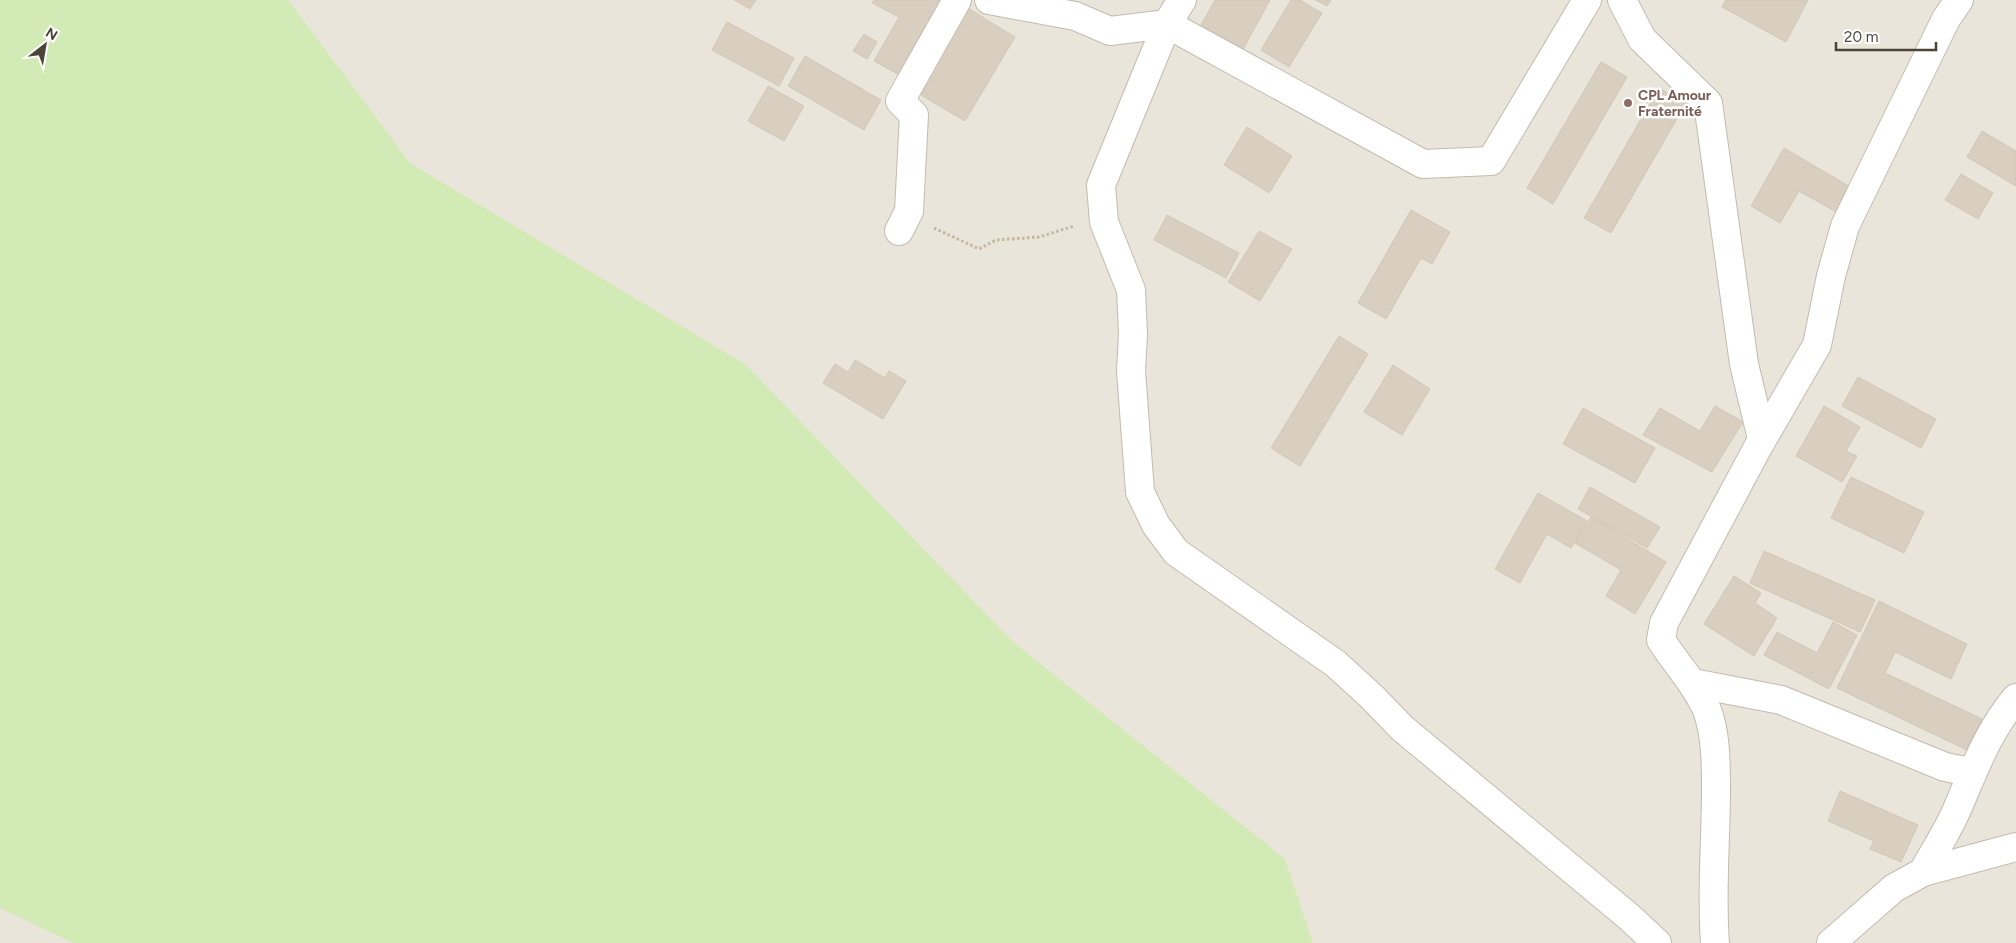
<svg xmlns="http://www.w3.org/2000/svg" width="2016" height="943" font-family="Figtree,sans-serif">
<rect width="100%" height="100%" fill="#f6f3ec"/>
<rect fill="#eae5da" x="0" y="0" width="2016" height="943"/>
<path fill="#d2eab5" d="M 0,0 L 288,0 L 410,163 L 746,365 L 1012,641 L 1285,859 L 1313,943 L 73,943 L 0,908 Z"/>
<g fill="#d8cfc1" stroke="#d3c7b4">
<path d="M 734,0 L 756,0 L 750,9 Z"/>
<path d="M 874,0 L 939,0 L 947,5 L 905,78 L 874,61 L 899,17 L 872,3 Z"/>
<path d="M 1215,0 L 1270,0 L 1242,51 L 1200,27 Z"/>
<path d="M 1291,0 L 1300,0 L 1322,13 L 1289,67 L 1261,50 Z"/>
<path d="M 1315,0 L 1331,0 L 1327,6 Z"/>
<path d="M 1726,0 L 1808,0 L 1786,42 L 1722,7 Z"/>
<path d="M 966,7 L 1015,37 L 965,121 L 916,92 Z"/>
<path d="M 727,22 L 794,58 L 779,86 L 712,50 Z"/>
<path d="M 864,34 L 877,42 L 867,59 L 853,51 Z"/>
<path d="M 805,56 L 881,100 L 864,130 L 788,86 Z"/>
<path d="M 1601,62 L 1627,77 L 1553,204 L 1527,188 Z"/>
<path d="M 768,86 L 804,106 L 784,141 L 748,121 Z"/>
<path d="M 1659,88 L 1686,103 L 1611,233 L 1584,218 Z"/>
<path d="M 1247,127 L 1292,156 L 1269,193 L 1224,165 Z"/>
<path d="M 1982,131 L 2016,151 L 2016,186 L 1967,157 Z"/>
<path d="M 1784,148 L 1852,188 L 1840,214 L 1799,191 L 1780,223 L 1751,206 Z"/>
<path d="M 1961,174 L 1993,193 L 1978,219 L 1945,200 Z"/>
<path d="M 1411,210 L 1450,232 L 1432,264 L 1421,258 L 1386,319 L 1358,303 Z"/>
<path d="M 1167,215 L 1239,253 L 1226,278 L 1154,240 Z"/>
<path d="M 1259,231 L 1292,249 L 1260,301 L 1228,282 Z"/>
<path d="M 1339,336 L 1368,354 L 1300,466 L 1271,448 Z"/>
<path d="M 855,360 L 885,378 L 889,371 L 906,381 L 883,419 L 823,383 L 835,364 L 848,372 Z"/>
<path d="M 1393,365 L 1430,389 L 1402,435 L 1364,412 Z"/>
<path d="M 1858,377 L 1936,419 L 1921,448 L 1842,406 Z"/>
<path d="M 1715,406 L 1743,422 L 1712,472 L 1643,435 L 1660,408 L 1700,431 Z"/>
<path d="M 1824,406 L 1860,427 L 1846,451 L 1857,456 L 1842,482 L 1796,456 Z"/>
<path d="M 1583,408 L 1655,448 L 1635,483 L 1563,444 Z"/>
<path d="M 1851,477 L 1924,512 L 1904,553 L 1831,518 Z"/>
<path d="M 1590,487 L 1660,527 L 1647,548 L 1578,509 Z"/>
<path d="M 1538,493 L 1587,521 L 1571,548 L 1547,534 L 1520,583 L 1495,569 Z"/>
<path d="M 1591,517 L 1666,562 L 1635,614 L 1606,596 L 1621,570 L 1575,543 Z"/>
<path d="M 1764,551 L 1875,600 L 1860,632 L 1750,583 Z"/>
<path d="M 1734,576 L 1761,593 L 1755,603 L 1777,618 L 1754,656 L 1704,624 Z"/>
<path d="M 1879,601 L 1967,644 L 1951,679 L 1895,652 L 1885,673 L 1982,719 L 1967,750 L 1837,688 Z"/>
<path d="M 1833,622 L 1857,635 L 1829,689 L 1764,655 L 1777,632 L 1817,653 Z"/>
<path d="M 1840,791 L 1918,825 L 1901,862 L 1870,849 L 1874,841 L 1828,821 Z"/>
</g>
<g fill="none" stroke-linecap="round" stroke-linejoin="round">
<defs>
<g id="minor">
<path d="M 989,0 L 1075,16 L 1110,31 L 1167,24 L 1423,164 L 1491,161 L 1587,0"/>
<path d="M 1182,0 L 1167,24 L 1101,185 L 1104,222 L 1131,290 L 1133,334 L 1131,371 L 1140,492 L 1156,525 L 1176,552 L 1336,664 L 1372,697 L 1402,728 L 1628,916 L 1657,943"/>
<path d="M 1622,0 L 1642,39 L 1708,103 L 1744,364 L 1762,439"/>
<path d="M 899,231 L 909,211 L 914,115 L 900,101 L 957,0"/>
<path d="M 1693,683 L 1781,700 L 1945,767 L 1971,772"/>
<path d="M 1923,872 C 1935,850 1949,829 1958,807 C 1975,768 1988,731 2016,698"/>
<path d="M 1715,943 C 1711,892 1716,841 1716,790 C 1716,764 1716,734 1707,710 C 1696,684 1676,664 1661,640 L 1664,623 L 1759,445 L 1817,345 L 1831,276 L 1845,226 L 1946,19 L 1959,0"/>
<path d="M 1831,943 L 1894,888 L 1923,872 L 2016,847"/>
</g>
</defs>
<use href="#minor" stroke="#c2bbae" stroke-width="30"/>
<path stroke="#c4b79f" stroke-width="3" stroke-dasharray="2.5 2.5" stroke-linecap="butt" d="M 934,228 L 979,249 L 996,240 L 1039,237 L 1074,226"/>
<use href="#minor" stroke="#fff" stroke-width="28"/>
</g>
<circle fill="#8d6e63" stroke="#fff" stroke-width="2" cx="1628" cy="103" r="5"/>
<g text-anchor="middle" dominant-baseline="central" stroke-width="5" stroke-linejoin="round" paint-order="stroke">
<g font-size="14" font-weight="bold" fill="#785e54" stroke="#fff" text-anchor="start">
<text x="1638" y="95">CPL Amour<tspan x="1638" dy="16">Fraternité</tspan></text>
</g>
</g>
<g transform="translate(45 45) rotate(31)" stroke="#ffffff" stroke-width="4" paint-order="stroke">
<path d="M0-4L9 19L0 12L-9 19Z" fill="#4b4439"/>
<text y="-8" font-size="14" font-weight="bold" text-anchor="middle" fill="#4b4439">N</text>
</g>
<path d="M1836 42v8h100v-8" fill="none" stroke="#4b4439" stroke-width="2.5"/>
<text x="1844" y="42" font-size="15" fill="#4b4439" stroke="#ffffff" stroke-width="4" paint-order="stroke">20 m</text>
</svg>
